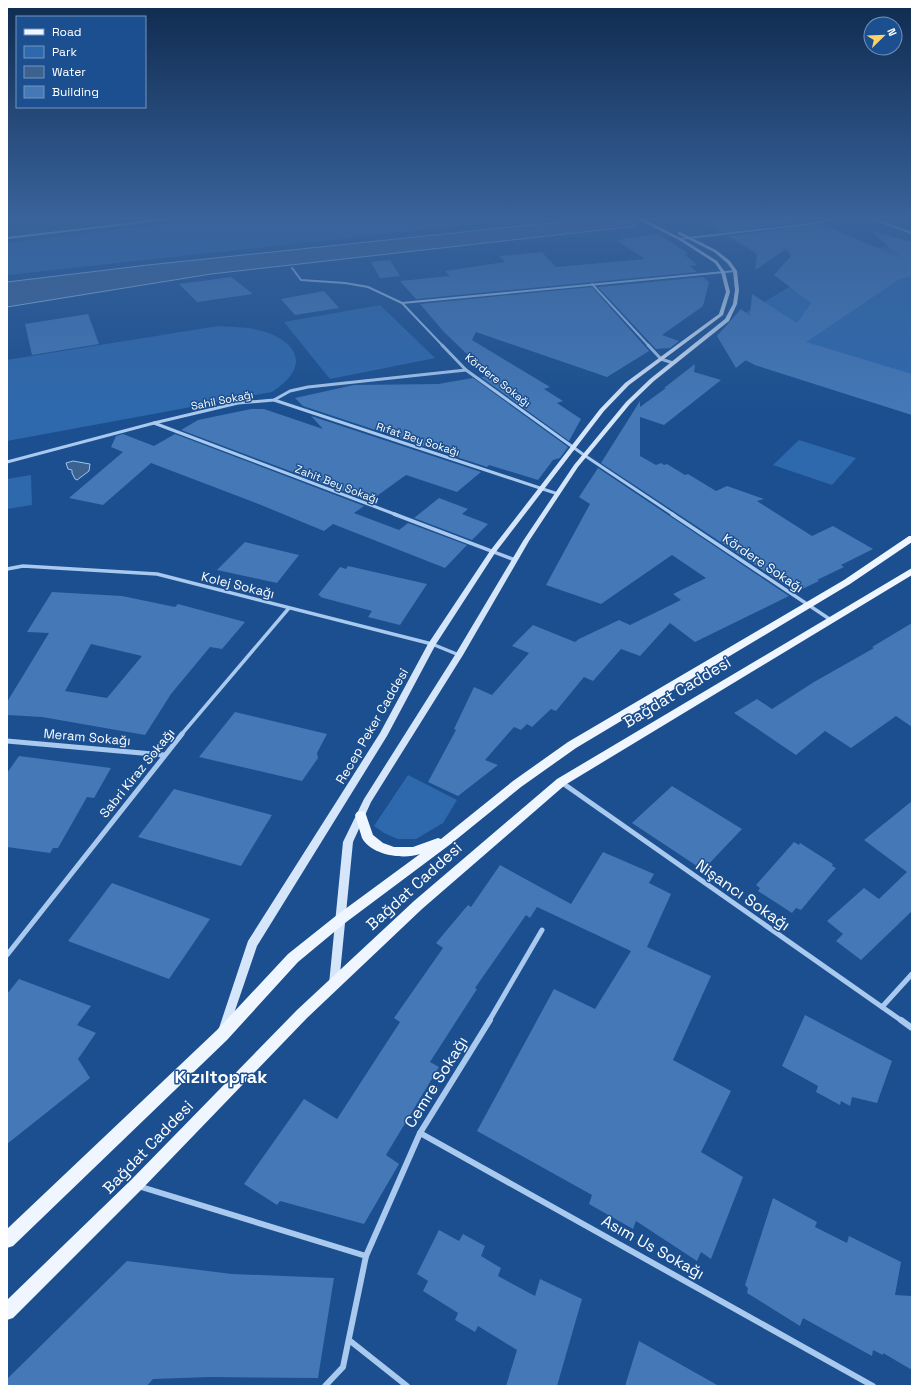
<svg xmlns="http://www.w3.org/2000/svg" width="919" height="1393" font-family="'Space Grotesk',sans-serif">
<rect width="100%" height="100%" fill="#1b4f8f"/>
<g fill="#2e69ad">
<path d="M 237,216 L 550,216 L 7,275 L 7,243 Z"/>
<path d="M 889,247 L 912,250 L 912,415 L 755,365 L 726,351 L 728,323 L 847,253 L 866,248 Z"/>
<path d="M 380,305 L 435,358 L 330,379 L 284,322 Z"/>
<path d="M 218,326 C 228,327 239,327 249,328 C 291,335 318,362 272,392 L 7,441 L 7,360 Z"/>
<path d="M 799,440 L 856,458 L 832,485 L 773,465 Z"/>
<path d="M 31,475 L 32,505 L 7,509 L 7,479 Z"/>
<path d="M 408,775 L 457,800 L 443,823 L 416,839 L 398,839 L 384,833 L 374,826 Z"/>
</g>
<g fill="#3c6290" stroke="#9cc4f0">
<path d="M 616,216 L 636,226 L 211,274 L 7,307 L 7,282 L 148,265 Z"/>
<path d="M 73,461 L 90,464 L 89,471 L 77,480 L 75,479 L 72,473 L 72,470 L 68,469 L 66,463 Z"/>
</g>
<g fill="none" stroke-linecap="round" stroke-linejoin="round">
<path fill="#9cc4f0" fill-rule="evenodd" d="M 644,216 L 651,216 L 616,223 L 614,222 Z"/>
</g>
<g fill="#4478b7" fill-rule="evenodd">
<path d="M 695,216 L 803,216 L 814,221 L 721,232 Z"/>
<path d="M 822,224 L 903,259 L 871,231 L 912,242 L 912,276 L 900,279 L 806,342 L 912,374 L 912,415 L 755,365 L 746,360 L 736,368 L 717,336 L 741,309 L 750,316 L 752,294 L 797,323 L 811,303 L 774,275 L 791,256 L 786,249 L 755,270 L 757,254 L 728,236 Z"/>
<path d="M 658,234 L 688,253 L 684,254 L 697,265 L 690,266 L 697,272 L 416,299 L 400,281 L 450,276 L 445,271 L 505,262 L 499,256 L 542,252 L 556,267 L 645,259 L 616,240 Z"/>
<path d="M 390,260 L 400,276 L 380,278 L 371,262 Z"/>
<path d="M 231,277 L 253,294 L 197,302 L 179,284 Z"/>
<path d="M 703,277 L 709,282 L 703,306 L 662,335 L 679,341 L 670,348 L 656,349 L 598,287 Z"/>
<path d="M 592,287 L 649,351 L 607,377 L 476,332 L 472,340 L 550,387 L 544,389 L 563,401 L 557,403 L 581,419 L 569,441 L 481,377 L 490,376 L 444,332 L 420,304 Z"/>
<path d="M 324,291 L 339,308 L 295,315 L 281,299 Z"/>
<path d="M 88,314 L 99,344 L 32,355 L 25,324 Z"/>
<path d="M 695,364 L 694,372 L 721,380 L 664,425 L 640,417 L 640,456 L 656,465 L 661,463 L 664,465 L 667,464 L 685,475 L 688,474 L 716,491 L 727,486 L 764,499 L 757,501 L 812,536 L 833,526 L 873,549 L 841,565 L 844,567 L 817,580 L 819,581 L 796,592 L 601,463 L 640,401 L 640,407 L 666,388 L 664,388 Z"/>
<path d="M 473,378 L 568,447 L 560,458 L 553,460 L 538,480 L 489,465 L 487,467 L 303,406 L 295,398 L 354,385 L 438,384 Z"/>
<path d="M 251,409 L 264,409 L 323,429 L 311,416 L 481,472 L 457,492 L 406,475 L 370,501 L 181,430 L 198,420 Z"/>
<path d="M 123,434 L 154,446 L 175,434 L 364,506 L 354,513 L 399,530 L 408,523 L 467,545 L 445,568 L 333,524 L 324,531 L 261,505 L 151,463 L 103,505 L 69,498 L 123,452 L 111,447 L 116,436 Z"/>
<path d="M 598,468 L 789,596 L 695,642 L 670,623 L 640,656 L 621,649 L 593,681 L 584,677 L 556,711 L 551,709 L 532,727 L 527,724 L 521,730 L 514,727 L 485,760 L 498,765 L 458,796 L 428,782 L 456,730 L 454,729 L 474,687 L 492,695 L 529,653 L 512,646 L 533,625 L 575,642 L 579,639 L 619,620 L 630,625 L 681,600 L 673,594 L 706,578 L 672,555 L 601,604 L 546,585 L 590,504 L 579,497 Z"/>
<path d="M 439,498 L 468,509 L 462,514 L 488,524 L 472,540 L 414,518 Z"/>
<path d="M 245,542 L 299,555 L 277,583 L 217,570 Z"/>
<path d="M 348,566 L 427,584 L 400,625 L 368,617 L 372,611 L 320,597 L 321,596 L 318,595 L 340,567 L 346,569 Z"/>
<path d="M 52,592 L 122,596 L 175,607 L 178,604 L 245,622 L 222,649 L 210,647 L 171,694 L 145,735 L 42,717 L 7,715 L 7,702 L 49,633 L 27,632 ZM 91,644 L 142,656 L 107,698 L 65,691 Z"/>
<path d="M 912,623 L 912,727 L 896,716 L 851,748 L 825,731 L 796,755 L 734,713 L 757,699 L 772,709 L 814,682 L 874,648 L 872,647 Z"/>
<path d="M 235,712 L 327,734 L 317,753 L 318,758 L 302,781 L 199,757 Z"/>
<path d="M 19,756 L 111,768 L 94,798 L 87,797 L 58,848 L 53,848 L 50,853 L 7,847 L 7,773 Z"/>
<path d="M 672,786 L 742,829 L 703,870 L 632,823 Z"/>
<path d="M 174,789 L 272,815 L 241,866 L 138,837 Z"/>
<path d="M 912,801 L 912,911 L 861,960 L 836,941 L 843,934 L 827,921 L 864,888 L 879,899 L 907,872 L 864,840 Z"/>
<path d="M 794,842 L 799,845 L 800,843 L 833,864 L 832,866 L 836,868 L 801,910 L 796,908 L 792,913 L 758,891 L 760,888 L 756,885 Z"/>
<path d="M 603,852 L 654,874 L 649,883 L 671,894 L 647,947 L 711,976 L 673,1060 L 731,1091 L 701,1152 L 743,1177 L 711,1259 L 701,1252 L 697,1261 L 636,1221 L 633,1229 L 589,1204 L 592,1195 L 477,1131 L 554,989 L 595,1009 L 631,951 L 537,907 L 530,918 L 526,915 L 475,988 L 477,989 L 430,1062 L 439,1067 L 386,1155 L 399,1164 L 364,1224 L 280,1201 L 277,1205 L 244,1184 L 304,1099 L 337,1119 L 400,1022 L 394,1018 L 443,948 L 436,943 L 468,905 L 471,907 L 500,865 L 571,904 Z"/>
<path d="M 112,883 L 210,919 L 169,979 L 68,941 Z"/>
<path d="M 19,979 L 91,1006 L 77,1025 L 96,1033 L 78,1059 L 90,1078 L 7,1144 L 7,994 Z"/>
<path d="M 805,1015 L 892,1061 L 877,1103 L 852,1097 L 850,1106 L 841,1101 L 840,1105 L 816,1092 L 818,1086 L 782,1066 Z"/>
<path d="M 773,1198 L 817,1222 L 815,1227 L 847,1243 L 849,1236 L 901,1262 L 895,1295 L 912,1296 L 912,1370 L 883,1353 L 883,1355 L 873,1350 L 872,1356 L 803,1318 L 800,1326 L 747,1293 L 748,1288 L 745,1285 Z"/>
<path d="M 439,1230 L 459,1241 L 463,1234 L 485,1246 L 481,1256 L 501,1268 L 498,1276 L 535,1296 L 540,1279 L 582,1299 L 557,1386 L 506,1386 L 517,1350 L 478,1326 L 475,1332 L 455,1320 L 458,1313 L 423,1291 L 428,1281 L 417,1274 Z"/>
<path d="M 127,1261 L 232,1274 L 334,1278 L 318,1378 L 210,1377 L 153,1379 L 147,1386 L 7,1386 L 7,1379 Z"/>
<path d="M 639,1341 L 719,1386 L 625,1386 Z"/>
</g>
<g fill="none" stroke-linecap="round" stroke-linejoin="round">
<g stroke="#a9c9ee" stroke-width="2">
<path d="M 863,216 L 912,233"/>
<path d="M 680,239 L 810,224 L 848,216"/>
<path d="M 292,268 L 301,280 L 345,283 L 368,287 L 402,303 L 443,346"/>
<path d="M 592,284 L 649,346"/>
<path d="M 402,303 L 735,271"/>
</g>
<g stroke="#a9c9ee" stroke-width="3">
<path d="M 442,345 L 466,370 L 584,455 L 674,515"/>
<path d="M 648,345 L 661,359 L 673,363"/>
<path d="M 274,400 L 558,494"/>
<path d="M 154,423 L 397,515"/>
<path d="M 7,462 L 154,423 L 238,403 L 274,400 L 290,391 L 308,387 L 466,370"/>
</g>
<g stroke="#a9c9ee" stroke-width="3.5">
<path d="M 394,514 L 515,560"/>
<path d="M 672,514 L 831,620"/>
<path d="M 7,569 L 23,566 L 157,574 L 432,644 L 459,655"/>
<path d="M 181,735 L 289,608"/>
</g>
<g stroke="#a9c9ee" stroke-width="5">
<path d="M 7,741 L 164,755"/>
<path d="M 561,782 L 902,1021"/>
<path d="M 7,955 L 182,734"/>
<path d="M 882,1007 L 912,974"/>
<path d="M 489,1021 L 542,930"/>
</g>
<g stroke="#a9c9ee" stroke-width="6">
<path d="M 901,1020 L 912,1028"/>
<path d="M 420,1133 L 873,1386"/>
<path d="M 138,1186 L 366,1256"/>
<path d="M 349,1340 L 407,1386"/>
<path d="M 325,1386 L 343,1367 L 366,1256 L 420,1133 L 490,1020"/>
</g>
<g fill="#d6e6fa" fill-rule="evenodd">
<path d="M 189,216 L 200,216 L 7,239 L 7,237 Z"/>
<path d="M 632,216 L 637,216 L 681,238 L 717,261 L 725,272 L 730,292 L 723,315 L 629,385 L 604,411 L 495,553 L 436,644 L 387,736 L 257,946 L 229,1028 L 228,1032 L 224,1033 L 220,1032 L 219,1028 L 248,941 L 380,733 L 428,644 L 490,551 L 600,409 L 625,383 L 719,314 L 726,292 L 721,272 L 715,263 L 679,240 Z"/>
<path d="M 678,232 L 680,232 L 716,250 L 730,261 L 737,271 L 739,290 L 737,304 L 729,321 L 654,381 L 630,404 L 578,467 L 529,541 L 463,655 L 371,802 L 353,842 L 339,984 L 338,987 L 334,989 L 330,987 L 329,984 L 343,842 L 364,799 L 455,655 L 523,541 L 574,465 L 626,402 L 650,379 L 725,319 L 733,304 L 735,290 L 733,271 L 727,263 L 714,252 L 678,234 Z"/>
</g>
<g fill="#f0f6ff" fill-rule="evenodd">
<path d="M 909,536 L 912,536 L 912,542 L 850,584 L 576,748 L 521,787 L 452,843 L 345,923 L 298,962 L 227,1040 L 13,1246 L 7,1248 L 7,1229 L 217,1030 L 288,954 L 337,915 L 420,854 C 403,860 371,855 362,838 L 355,815 L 357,812 L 361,811 L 365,812 L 373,835 L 383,843 L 394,847 L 413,847 L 438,838 L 441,839 L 513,781 L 568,742 L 844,580 Z"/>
<path d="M 912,568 L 912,575 L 565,785 L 422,909 L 307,1018 L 141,1190 L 13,1318 L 7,1320 L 7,1300 L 131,1180 L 297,1010 L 414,901 L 557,779 Z"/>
</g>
</g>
<linearGradient id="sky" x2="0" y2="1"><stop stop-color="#0f2b4f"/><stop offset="0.53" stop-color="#39639b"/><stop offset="1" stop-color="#39639b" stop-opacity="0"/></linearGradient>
<rect width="919" height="411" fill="url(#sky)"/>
<g text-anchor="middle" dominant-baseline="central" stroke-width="3" stroke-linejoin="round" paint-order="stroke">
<g font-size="11" fill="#fff" stroke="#1b4f8f">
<text transform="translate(498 380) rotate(38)">Kördere Sokağı</text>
<text transform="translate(222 400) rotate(-11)">Sahil Sokağı</text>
<text transform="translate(418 439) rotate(18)">Rıfat Bey Sokağı</text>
<text transform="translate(337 484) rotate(21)">Zahit Bey Sokağı</text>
</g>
<g font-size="13" fill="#fff" stroke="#1b4f8f">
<text transform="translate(763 563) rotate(34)">Kördere Sokağı</text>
<text transform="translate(238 585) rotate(14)">Kolej Sokağı</text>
<text transform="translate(372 726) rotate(-60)">Recep Peker Caddesi</text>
<text transform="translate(87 737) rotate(5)">Meram Sokağı</text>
<text transform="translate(137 773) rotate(-51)">Sabri Kiraz Sokağı</text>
</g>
<g font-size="16" fill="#fff" stroke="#1b4f8f">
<text transform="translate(677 692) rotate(-31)">Bağdat Caddesi</text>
<text transform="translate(414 886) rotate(-42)">Bağdat Caddesi</text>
<text transform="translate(743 895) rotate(35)">Nişancı Sokağı</text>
<text transform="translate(436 1082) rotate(-58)">Cemre Sokağı</text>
<text transform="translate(148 1147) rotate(-46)">Bağdat Caddesi</text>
<text transform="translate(653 1247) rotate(29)">Asım Us Sokağı</text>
</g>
<g font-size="18" font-weight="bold" fill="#fff" stroke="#1b4f8f">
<text x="221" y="1076">Kızıltoprak</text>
</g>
</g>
<rect width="919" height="1393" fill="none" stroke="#ffffff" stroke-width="16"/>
<rect x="16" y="16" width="130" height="92" fill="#1b4f8f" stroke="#7695bc"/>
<rect x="24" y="29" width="20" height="6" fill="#f0f6ff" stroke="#7695bc"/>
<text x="52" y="36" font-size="12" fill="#ffffff">Road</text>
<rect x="24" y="46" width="20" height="12" fill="#2e69ad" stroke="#7695bc"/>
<text x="52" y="56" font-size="12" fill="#ffffff">Park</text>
<rect x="24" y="66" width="20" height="12" fill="#3c6290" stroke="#7695bc"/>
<text x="52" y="76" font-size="12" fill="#ffffff">Water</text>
<rect x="24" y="86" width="20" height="12" fill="#4478b7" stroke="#7695bc"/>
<text x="52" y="96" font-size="12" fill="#ffffff">Building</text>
<g transform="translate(883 36) rotate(67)"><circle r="19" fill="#1b4f8f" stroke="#7695bc"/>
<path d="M0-3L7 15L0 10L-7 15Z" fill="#ffd166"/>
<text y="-6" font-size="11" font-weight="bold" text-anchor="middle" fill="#ffffff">N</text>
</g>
</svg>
